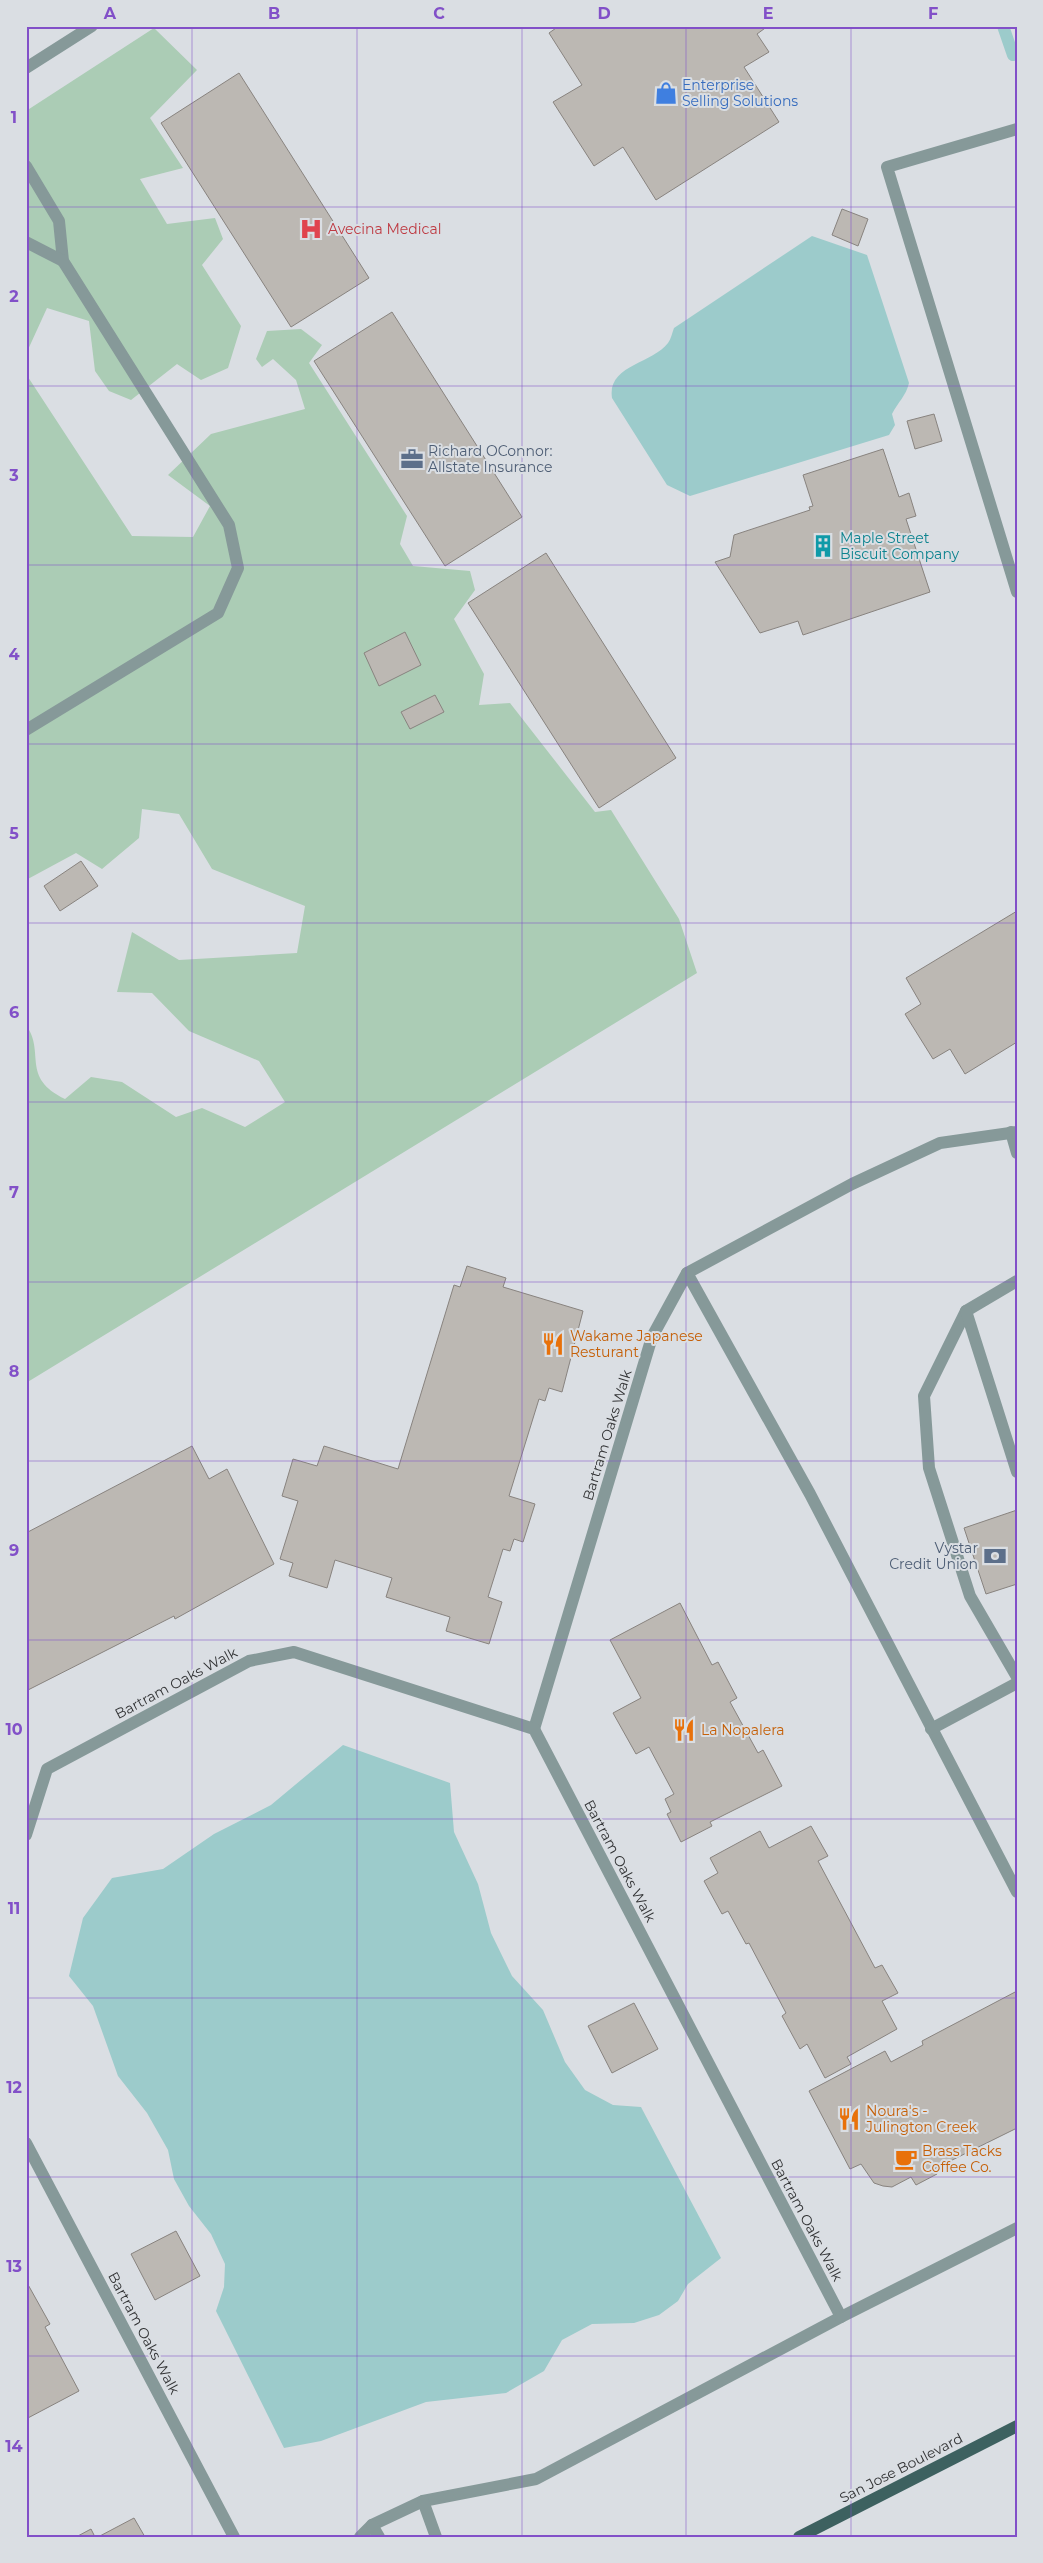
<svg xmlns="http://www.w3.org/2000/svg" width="1043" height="2563" font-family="Montserrat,sans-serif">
<rect width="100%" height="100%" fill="#dadee3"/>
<g fill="#abccb5">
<path d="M 154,28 L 197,70 L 150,118 L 183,168 L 140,179 L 167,224 L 215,218 L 223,239 L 202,265 L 241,326 L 228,368 L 201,380 L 177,364 L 131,400 L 109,391 L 95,371 L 89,321 L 47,308 L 26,354 L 26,111 Z"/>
<path d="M 301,329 L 322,345 L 309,363 L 407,516 L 400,544 L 413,566 L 470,571 L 475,590 L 454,619 L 484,674 L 479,705 L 510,703 L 595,812 L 611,810 L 679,919 L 697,973 L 26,1383 L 26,1025 C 46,1053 20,1077 65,1099 L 91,1077 L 122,1082 L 176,1117 L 202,1108 L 245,1127 L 285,1102 L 259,1061 L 189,1031 L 152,993 L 117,992 L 132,932 L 179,960 L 297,953 L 305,906 L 212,869 L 179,814 L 142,809 L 139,838 L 102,869 L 76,853 L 26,880 L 26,374 L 132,536 L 193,537 L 210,506 L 168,475 L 211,434 L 305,409 L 296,380 L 273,359 L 262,367 L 256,359 L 267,331 Z"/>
</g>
<g fill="#9ccbcb">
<path d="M 812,236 L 867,255 L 909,383 C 906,396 898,402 892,414 L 895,425 L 889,435 L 690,496 L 667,485 L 612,398 C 607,365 652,364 668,343 C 671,339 672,333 674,328 Z"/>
<path d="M 343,1745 L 450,1783 L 454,1832 L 478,1884 L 491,1933 L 512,1976 L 543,2010 L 565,2062 L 585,2090 L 613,2105 L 641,2107 L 721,2258 L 688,2284 L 678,2301 L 659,2315 L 634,2323 L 592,2324 L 562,2340 L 544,2371 L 506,2393 L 426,2402 L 321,2441 L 284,2448 L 216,2311 L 224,2287 L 225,2264 L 211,2234 L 189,2206 L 174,2179 L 168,2150 L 147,2113 L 118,2076 L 93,2006 L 69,1976 L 83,1918 L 112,1878 L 163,1869 L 214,1834 L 271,1805 Z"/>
</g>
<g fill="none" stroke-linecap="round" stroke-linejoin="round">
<path stroke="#9ccbcb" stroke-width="12" d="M 1003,26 L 1013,55"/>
</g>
<g fill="#bcb8b3" stroke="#88837f">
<path d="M 559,26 L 768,26 L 757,34 L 769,52 L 744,67 L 779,122 L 656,200 L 623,147 L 594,166 L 553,102 L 582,85 L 549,33 Z"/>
<path d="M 239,73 L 369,278 L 291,327 L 161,123 Z"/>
<path d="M 842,209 L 868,219 L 858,246 L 832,235 Z"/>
<path d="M 392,312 L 522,517 L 445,566 L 314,361 Z"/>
<path d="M 934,414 L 942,441 L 915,449 L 907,421 Z"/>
<path d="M 883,449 L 899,497 L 909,493 L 916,516 L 906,519 L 930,592 L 803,635 L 798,621 L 760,633 L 715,562 L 730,557 L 734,535 L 810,510 L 809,507 L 813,506 L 803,475 Z"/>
<path d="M 546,553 L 676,758 L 599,808 L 468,603 Z"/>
<path d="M 405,632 L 421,665 L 379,686 L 364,653 Z"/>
<path d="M 435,695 L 444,712 L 410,729 L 401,712 Z"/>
<path d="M 81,861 L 98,886 L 60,911 L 44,886 Z"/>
<path d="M 1017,911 L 1017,1042 L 965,1074 L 950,1049 L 933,1059 L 905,1014 L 921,1004 L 906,978 Z"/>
<path d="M 467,1266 L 506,1278 L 503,1287 L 583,1311 L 562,1392 L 549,1388 L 545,1401 L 539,1399 L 509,1496 L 535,1504 L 523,1542 L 514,1539 L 510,1551 L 503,1549 L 488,1597 L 502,1602 L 489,1644 L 446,1631 L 450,1617 L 386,1597 L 392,1578 L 335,1560 L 327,1588 L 289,1576 L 293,1563 L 280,1559 L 298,1501 L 282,1496 L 293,1459 L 317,1466 L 324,1446 L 398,1469 L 454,1285 L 460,1287 Z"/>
<path d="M 192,1446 L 209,1479 L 227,1469 L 274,1564 L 175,1619 L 174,1616 L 26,1691 L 26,1533 Z"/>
<path d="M 1017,1510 L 1017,1584 L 986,1594 L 964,1528 Z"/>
<path d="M 680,1603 L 712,1665 L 718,1662 L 737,1698 L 730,1702 L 758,1753 L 763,1750 L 782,1786 L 710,1822 L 712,1826 L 681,1842 L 667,1814 L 671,1812 L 665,1799 L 674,1794 L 649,1747 L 636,1754 L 613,1713 L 641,1698 L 610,1640 Z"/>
<path d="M 811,1826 L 828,1856 L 818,1861 L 875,1968 L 882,1965 L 898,1993 L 882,2001 L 897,2029 L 847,2057 L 851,2064 L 825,2078 L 807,2044 L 800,2049 L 782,2016 L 786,2013 L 749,1943 L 746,1944 L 728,1911 L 722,1914 L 704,1881 L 718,1873 L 710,1858 L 760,1831 L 769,1848 Z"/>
<path d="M 1017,1991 L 1017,2128 L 934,2169 L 937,2174 L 916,2185 L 911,2177 L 892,2187 L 883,2186 L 874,2183 L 861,2164 L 850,2169 L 809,2091 L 885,2051 L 891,2062 L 923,2045 L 922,2041 Z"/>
<path d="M 634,2003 L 658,2049 L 612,2073 L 588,2026 Z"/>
<path d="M 176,2231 L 200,2276 L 155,2300 L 131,2254 Z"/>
<path d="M 26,2281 L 50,2324 L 45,2327 L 79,2391 L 26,2419 Z"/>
<path d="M 134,2518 L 145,2537 L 98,2537 Z"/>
<path d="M 91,2529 L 95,2537 L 76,2537 Z"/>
</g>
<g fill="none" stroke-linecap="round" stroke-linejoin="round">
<g stroke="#869999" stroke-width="12">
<path d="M 26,68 L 92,26"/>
<path d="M 1017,129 L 887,167 L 1017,592"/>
<path d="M 26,166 L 59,221 L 63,261 L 229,525 L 238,568 L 218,613 L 26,730"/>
<path d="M 26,242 L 63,261"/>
<path d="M 1011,1132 L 1017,1153"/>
<path d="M 687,1273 L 810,1494 L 1017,1892"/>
<path d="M 1017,1281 L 966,1311 L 924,1396 L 929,1468 L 970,1596 L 1017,1677"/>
<path d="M 966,1311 L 1017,1472"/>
<path d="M 534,1729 L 652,1337 L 687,1273 L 852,1184 L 940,1143 L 1017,1132"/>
<path d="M 931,1729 L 1017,1683"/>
<path d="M 26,1835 L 47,1769 L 249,1661 L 294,1652 L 534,1729 L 841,2317 L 536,2479 L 423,2501 L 372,2525 L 360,2537"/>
<path d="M 26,2143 L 234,2537"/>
<path d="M 841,2317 L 1017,2228"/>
<path d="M 423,2501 L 436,2537"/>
<path d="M 372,2525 L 379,2537"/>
</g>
<path stroke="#3d6160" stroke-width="12" d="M 799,2537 L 1017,2426"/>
</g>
<path fill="none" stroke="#8250c8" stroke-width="1" stroke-opacity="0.55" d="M 192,26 L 192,2537M 357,26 L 357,2537M 522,26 L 522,2537M 686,26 L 686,2537M 851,26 L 851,2537M 26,207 L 1017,207M 26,386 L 1017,386M 26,565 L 1017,565M 26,744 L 1017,744M 26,923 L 1017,923M 26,1102 L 1017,1102M 26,1282 L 1017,1282M 26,1461 L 1017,1461M 26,1640 L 1017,1640M 26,1819 L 1017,1819M 26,1998 L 1017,1998M 26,2177 L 1017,2177M 26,2356 L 1017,2356"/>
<defs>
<symbol id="shop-bare" viewBox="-9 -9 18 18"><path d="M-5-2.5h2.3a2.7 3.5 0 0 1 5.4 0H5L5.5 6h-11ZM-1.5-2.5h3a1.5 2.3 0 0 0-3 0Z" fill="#3f7fe0" stroke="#dadee3" stroke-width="2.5" paint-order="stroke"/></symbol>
<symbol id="hospital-bare" viewBox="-9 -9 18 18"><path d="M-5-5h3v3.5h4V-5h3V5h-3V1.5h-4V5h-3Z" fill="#e0444e" stroke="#dadee3" stroke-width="2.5" paint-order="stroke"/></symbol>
<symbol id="office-bare" viewBox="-9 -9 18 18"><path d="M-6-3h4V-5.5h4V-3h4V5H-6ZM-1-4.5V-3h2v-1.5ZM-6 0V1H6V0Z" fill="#5c6f8a" stroke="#dadee3" stroke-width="2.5" paint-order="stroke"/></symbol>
<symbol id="building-bare" viewBox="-9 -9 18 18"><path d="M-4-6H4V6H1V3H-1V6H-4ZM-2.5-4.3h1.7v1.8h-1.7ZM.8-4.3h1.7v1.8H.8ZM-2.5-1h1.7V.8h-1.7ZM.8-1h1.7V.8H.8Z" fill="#0f9aa8" stroke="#dadee3" stroke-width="2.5" paint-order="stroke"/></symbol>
<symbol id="restaurant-bare" viewBox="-9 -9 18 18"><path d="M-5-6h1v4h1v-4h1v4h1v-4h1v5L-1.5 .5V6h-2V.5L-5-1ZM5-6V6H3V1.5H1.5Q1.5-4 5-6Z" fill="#e8710a" stroke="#dadee3" stroke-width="2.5" paint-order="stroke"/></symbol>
<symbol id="bank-bare" viewBox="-9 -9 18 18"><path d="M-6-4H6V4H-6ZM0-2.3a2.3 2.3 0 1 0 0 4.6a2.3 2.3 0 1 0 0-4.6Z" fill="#5c6f8a" stroke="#dadee3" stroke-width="2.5" paint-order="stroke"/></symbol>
<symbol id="cafe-bare" viewBox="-9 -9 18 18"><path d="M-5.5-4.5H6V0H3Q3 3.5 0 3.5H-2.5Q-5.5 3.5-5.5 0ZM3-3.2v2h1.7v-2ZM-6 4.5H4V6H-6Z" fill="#e8710a" stroke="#dadee3" stroke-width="2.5" paint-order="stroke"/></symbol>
</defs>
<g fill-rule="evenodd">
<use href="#shop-bare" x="650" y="77" width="32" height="32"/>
<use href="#hospital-bare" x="295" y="213" width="32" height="32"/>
<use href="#office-bare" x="396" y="443" width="32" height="32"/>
<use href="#building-bare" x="807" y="530" width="32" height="32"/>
<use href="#restaurant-bare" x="537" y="1328" width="32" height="32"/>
<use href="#bank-bare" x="979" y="1540" width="32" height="32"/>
<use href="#restaurant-bare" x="668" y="1714" width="32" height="32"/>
<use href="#restaurant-bare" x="833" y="2103" width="32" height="32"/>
<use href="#cafe-bare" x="890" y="2143" width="32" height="32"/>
</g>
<g text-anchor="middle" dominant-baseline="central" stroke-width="4" stroke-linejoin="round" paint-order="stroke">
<g font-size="14" fill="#366cbe" stroke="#dadee3" text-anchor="start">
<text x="682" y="85">Enterprise<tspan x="682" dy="16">Selling Solutions</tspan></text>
</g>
<g font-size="14" fill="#be3a42" stroke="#dadee3" text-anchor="start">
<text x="328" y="229">Avecina Medical</text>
</g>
<g font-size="14" fill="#4e5e75" stroke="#dadee3" text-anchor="start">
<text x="428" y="451">Richard OConnor:<tspan x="428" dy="16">Allstate Insurance</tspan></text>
<text x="978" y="1548" text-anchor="end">Vystar<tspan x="978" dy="16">Credit Union</tspan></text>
</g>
<g font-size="14" fill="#0d838f" stroke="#dadee3" text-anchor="start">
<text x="840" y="538">Maple Street<tspan x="840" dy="16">Biscuit Company</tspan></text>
</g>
<g font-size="14" fill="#c56008" stroke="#dadee3" text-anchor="start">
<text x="570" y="1336">Wakame Japanese<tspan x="570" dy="16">Resturant</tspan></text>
<text x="701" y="1730">La Nopalera</text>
<text x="866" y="2111">Noura's -<tspan x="866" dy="16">Julington Creek</tspan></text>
<text x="922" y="2151">Brass Tacks<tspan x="922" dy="16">Coffee Co.</tspan></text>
</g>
<g font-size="14" fill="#323335" stroke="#dadee3">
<text transform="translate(607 1435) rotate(-73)">Bartram Oaks Walk</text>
<text transform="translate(176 1683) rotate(-28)">Bartram Oaks Walk</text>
<text transform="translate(620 1861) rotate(62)">Bartram Oaks Walk</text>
<text transform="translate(807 2220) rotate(62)">Bartram Oaks Walk</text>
<text transform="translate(144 2333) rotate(62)">Bartram Oaks Walk</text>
<text transform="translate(901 2468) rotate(-27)">San Jose Boulevard</text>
</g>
</g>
<rect width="1043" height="2563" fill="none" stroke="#dadee3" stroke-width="55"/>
<rect x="28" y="28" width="988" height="2508" fill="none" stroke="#8250c8" stroke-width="2"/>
<g font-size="16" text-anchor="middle" font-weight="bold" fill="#8250c8">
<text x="110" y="19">A</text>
<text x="274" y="19">B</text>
<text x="439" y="19">C</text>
<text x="604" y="19">D</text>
<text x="768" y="19">E</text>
<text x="933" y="19">F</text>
<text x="14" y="123">1</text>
<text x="14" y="302">2</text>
<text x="14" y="481">3</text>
<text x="14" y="660">4</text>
<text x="14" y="839">5</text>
<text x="14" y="1018">6</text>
<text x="14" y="1198">7</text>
<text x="14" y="1377">8</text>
<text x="14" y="1556">9</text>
<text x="14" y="1735">10</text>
<text x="14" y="1914">11</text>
<text x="14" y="2093">12</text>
<text x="14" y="2272">13</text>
<text x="14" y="2452">14</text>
</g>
</svg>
